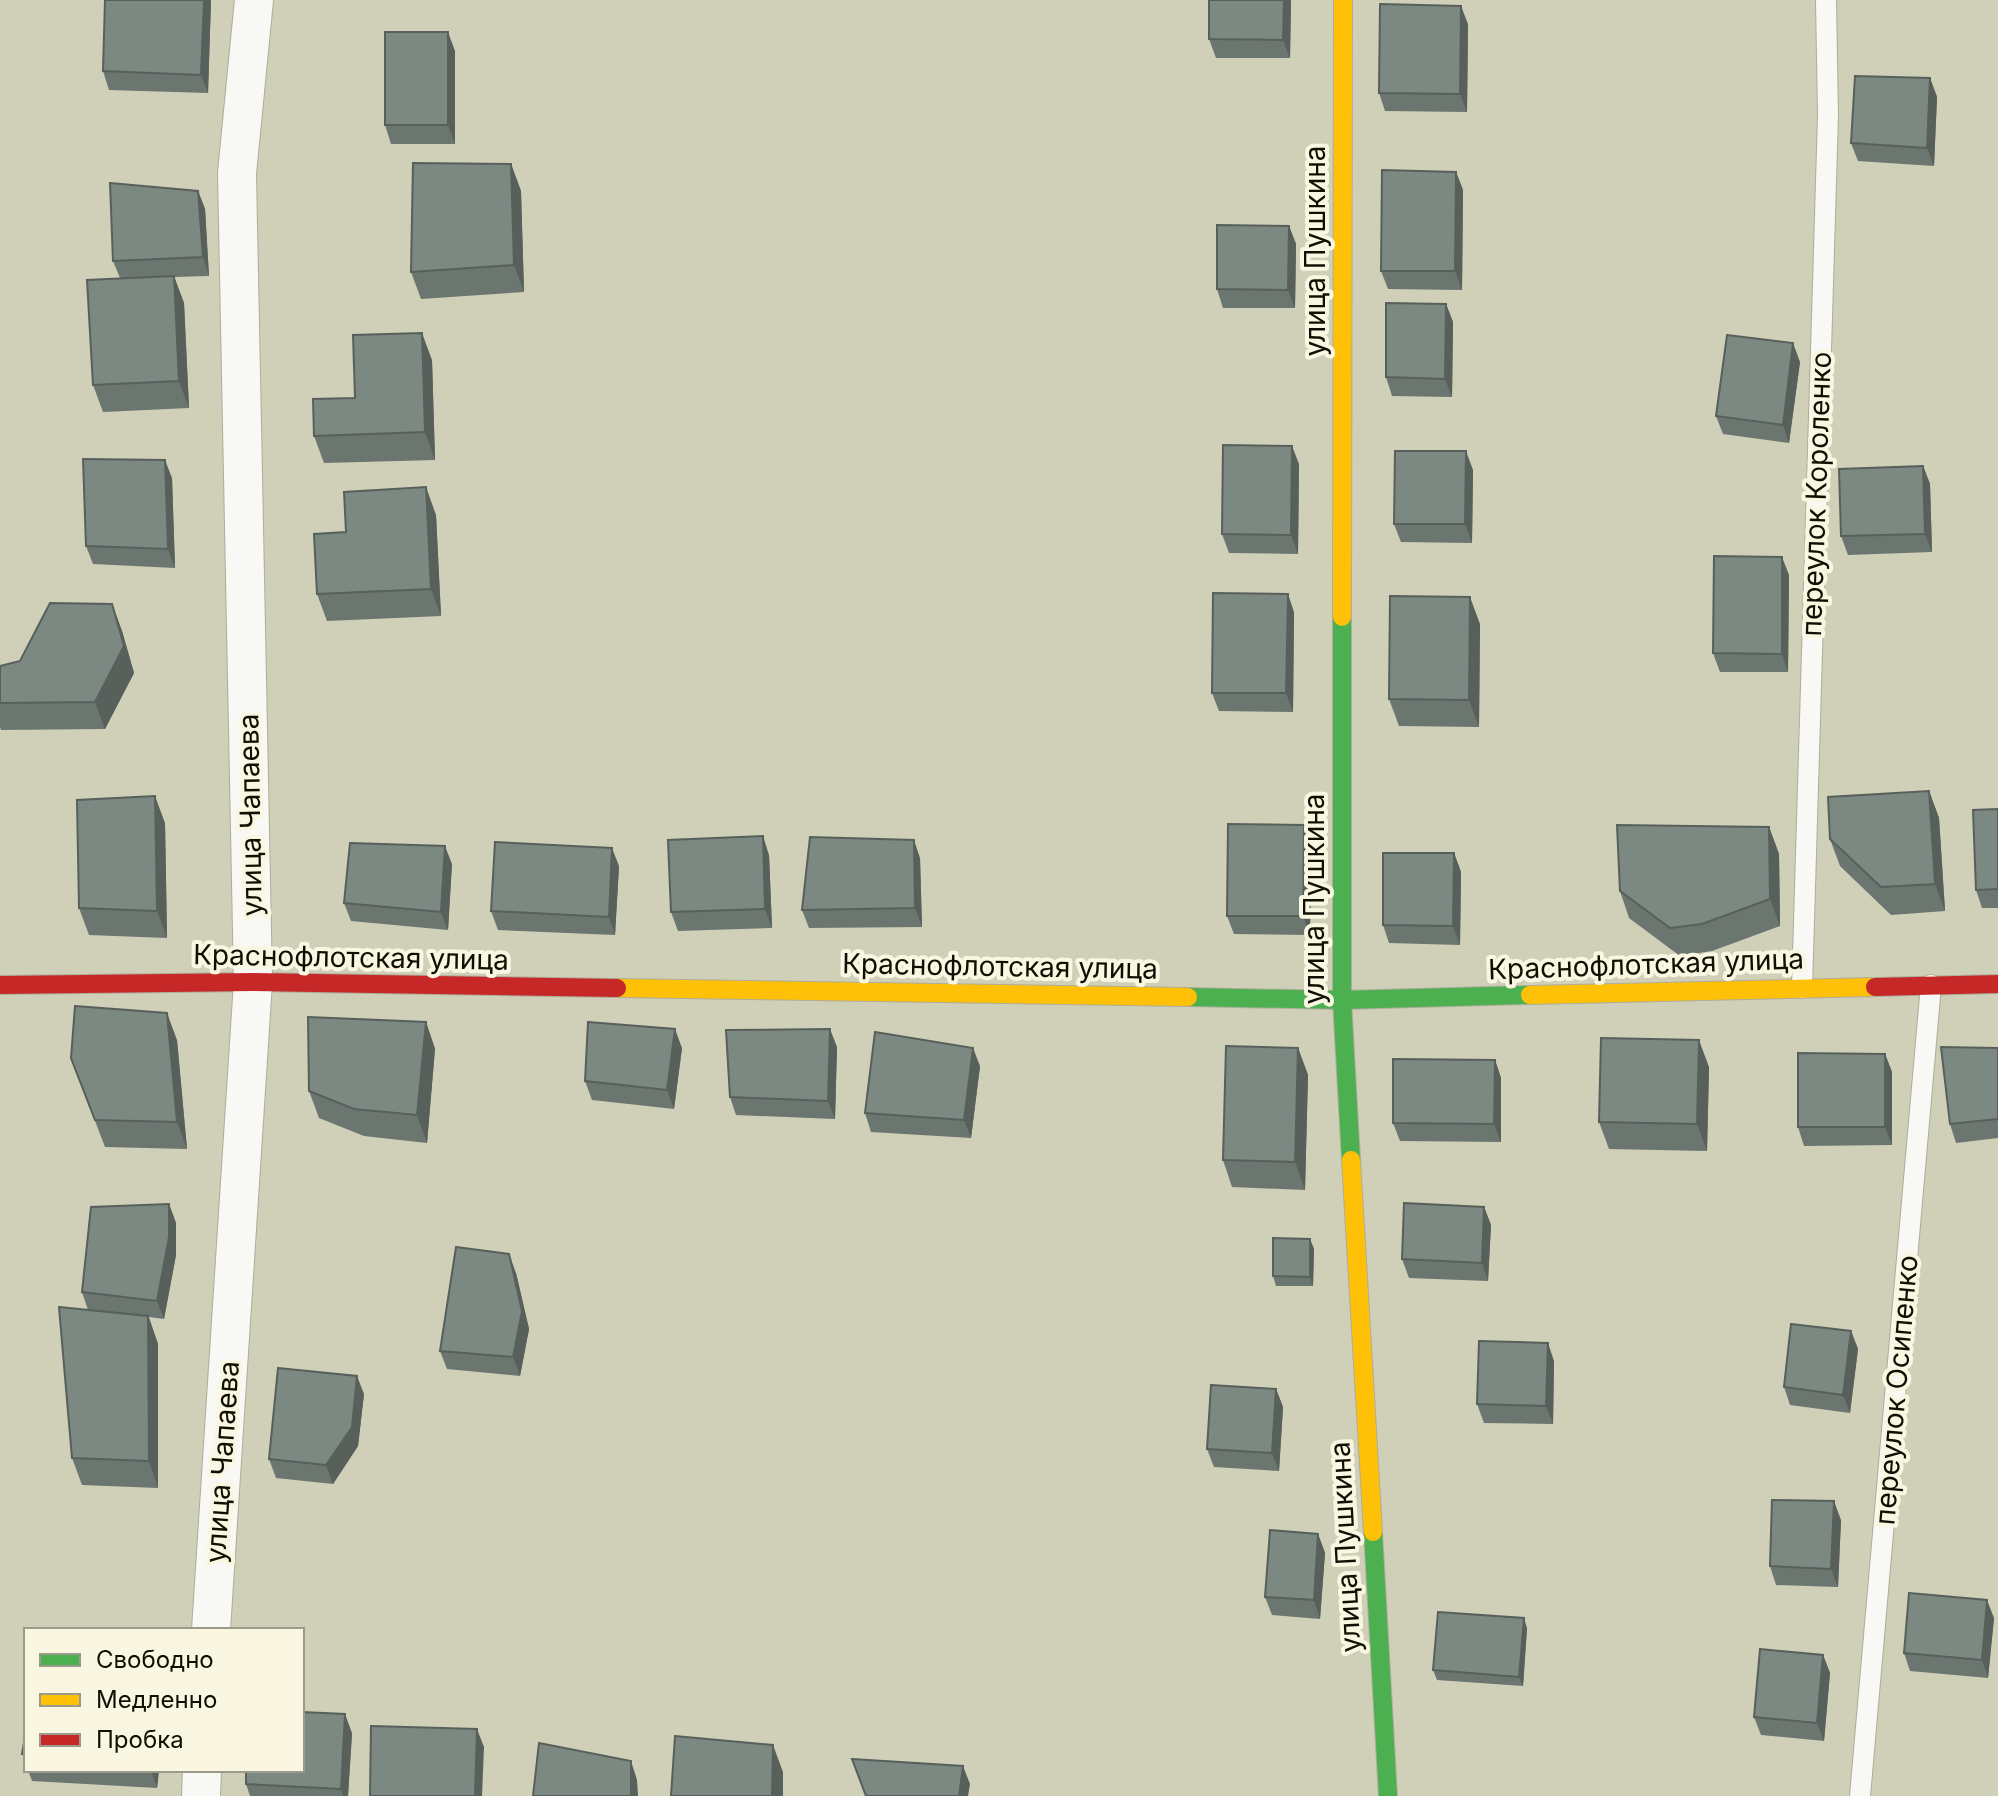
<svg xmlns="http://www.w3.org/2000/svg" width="1998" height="1796" font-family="Inter,sans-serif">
<rect width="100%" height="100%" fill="#d0cfb8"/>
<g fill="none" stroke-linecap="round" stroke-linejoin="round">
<defs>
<g id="lane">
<path d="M 1802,988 L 1828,115 L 1826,0"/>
<path d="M 1860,1796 L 1931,985"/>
</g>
<g id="street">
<path d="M 211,1630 L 253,982 L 237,173 L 254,0"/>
<path d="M 201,1796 L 202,1770"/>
</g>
<g id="fast">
<path d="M 1342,617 L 1342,1000 L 1351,1160"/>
<path d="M 1188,997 L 1342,1000 L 1530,995"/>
<path d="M 1373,1532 L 1388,1796"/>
</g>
<g id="slow">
<path d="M 1342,617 L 1343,0"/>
<path d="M 617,988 L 1188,997"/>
<path d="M 1530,995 L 1875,987"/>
<path d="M 1351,1160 L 1373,1532"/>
</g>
<g id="jam">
<path d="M 0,985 L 253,982 L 617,988"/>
<path d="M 1875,987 L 1998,984"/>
</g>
</defs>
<use href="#lane" stroke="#aead9b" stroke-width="22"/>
<use href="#street" stroke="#aead9b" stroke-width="40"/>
<use href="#fast" stroke="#aead9b" stroke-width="20"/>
<use href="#slow" stroke="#aead9b" stroke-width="20"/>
<use href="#jam" stroke="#aead9b" stroke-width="20"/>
<use href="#lane" stroke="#f8f8f4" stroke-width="20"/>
<use href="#street" stroke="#f8f8f4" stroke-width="38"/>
<use href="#fast" stroke="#4caf50" stroke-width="18"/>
<use href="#slow" stroke="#ffc107" stroke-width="18"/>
<use href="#jam" stroke="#c62828" stroke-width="18"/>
</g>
<g fill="#6b7670">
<path d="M 105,0 L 211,0 L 208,93 L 109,90 L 103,71 Z"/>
<path d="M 1209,0 L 1291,0 L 1290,58 L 1216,58 L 1209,39 Z"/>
<path d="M 1468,24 L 1467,112 L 1385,111 L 1379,93 Z"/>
<path d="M 455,51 L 455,144 L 391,144 L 385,125 Z"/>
<path d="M 1930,78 L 1937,97 L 1934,166 L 1858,161 L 1851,143 Z"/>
<path d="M 511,164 L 521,191 L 524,292 L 421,299 L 411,272 Z"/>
<path d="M 1456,172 L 1463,190 L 1462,290 L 1388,289 L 1381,271 Z"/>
<path d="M 198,191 L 205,209 L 209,276 L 174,277 L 184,303 L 189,408 L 103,412 L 93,385 L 120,278 L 113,261 Z"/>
<path d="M 1289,226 L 1296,244 L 1295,308 L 1223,308 L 1217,289 Z"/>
<path d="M 1446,304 L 1453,322 L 1452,397 L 1392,396 L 1386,377 Z"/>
<path d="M 432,360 L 435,460 L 324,463 L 314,436 L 355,398 Z"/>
<path d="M 1800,362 L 1789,443 L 1723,434 L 1716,416 Z"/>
<path d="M 1299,464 L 1298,554 L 1229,553 L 1222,534 Z"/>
<path d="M 1923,466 L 1930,484 L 1932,552 L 1848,555 L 1841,536 Z"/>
<path d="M 1473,470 L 1472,543 L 1401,542 L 1394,524 Z"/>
<path d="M 172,478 L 175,568 L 93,564 L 86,546 Z"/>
<path d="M 436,515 L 441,616 L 327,621 L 317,594 L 346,532 Z"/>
<path d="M 1789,575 L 1788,672 L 1720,672 L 1713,653 Z"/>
<path d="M 112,604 L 122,631 L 134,673 L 105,729 L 1,730 L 0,727 L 0,666 L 20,661 Z"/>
<path d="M 1294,612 L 1293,712 L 1219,711 L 1212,693 Z"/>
<path d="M 1480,624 L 1479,727 L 1399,726 L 1389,699 Z"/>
<path d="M 1929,791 L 1939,818 L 1945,911 L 1891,915 L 1840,866 L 1830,839 Z"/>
<path d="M 1998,809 L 1998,908 L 1982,908 L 1976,890 Z"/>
<path d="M 165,823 L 167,938 L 89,935 L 79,908 Z"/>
<path d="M 1304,825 L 1311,844 L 1310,935 L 1234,934 L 1227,916 Z"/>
<path d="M 1769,827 L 1779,854 L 1780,926 L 1712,951 L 1680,956 L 1629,918 L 1620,891 Z"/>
<path d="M 1454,853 L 1461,872 L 1460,945 L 1389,943 L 1383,925 Z"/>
<path d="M 769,855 L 772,928 L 678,931 L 671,912 Z"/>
<path d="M 920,858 L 922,927 L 809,928 L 802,910 Z"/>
<path d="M 452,864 L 448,930 L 351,921 L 344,903 Z"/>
<path d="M 619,866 L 615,935 L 498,930 L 491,911 Z"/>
<path d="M 426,1022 L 435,1049 L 427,1143 L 364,1136 L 319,1118 L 309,1091 Z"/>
<path d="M 177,1040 L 187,1149 L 105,1147 L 71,1058 Z"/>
<path d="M 837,1047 L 835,1119 L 736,1115 L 730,1097 Z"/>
<path d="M 682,1048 L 674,1109 L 592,1100 L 585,1081 Z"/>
<path d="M 1298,1048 L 1308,1075 L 1305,1190 L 1232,1187 L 1223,1160 Z"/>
<path d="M 1998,1048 L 1998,1138 L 1956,1143 L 1950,1124 Z"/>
<path d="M 1885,1054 L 1892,1072 L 1892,1145 L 1804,1146 L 1798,1127 Z"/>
<path d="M 1495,1060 L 1501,1078 L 1501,1142 L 1400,1141 L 1393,1123 Z"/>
<path d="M 980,1066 L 971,1138 L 871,1132 L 865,1113 Z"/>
<path d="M 1709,1067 L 1707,1151 L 1609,1149 L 1599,1122 Z"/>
<path d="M 169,1204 L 176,1223 L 176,1255 L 164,1319 L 149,1317 L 158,1344 L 158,1488 L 82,1485 L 72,1458 L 88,1310 L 82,1292 Z"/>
<path d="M 1484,1207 L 1491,1225 L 1488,1281 L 1409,1278 L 1402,1259 Z"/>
<path d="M 1310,1239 L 1314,1249 L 1313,1286 L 1276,1286 L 1273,1276 Z"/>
<path d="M 516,1273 L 529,1329 L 520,1376 L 447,1369 L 440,1351 Z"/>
<path d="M 1851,1331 L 1858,1349 L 1850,1413 L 1790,1405 L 1784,1387 Z"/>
<path d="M 1554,1361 L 1553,1424 L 1484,1423 L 1477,1404 Z"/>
<path d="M 1276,1389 L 1283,1407 L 1279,1471 L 1214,1467 L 1207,1449 Z"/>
<path d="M 364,1394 L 358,1446 L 333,1484 L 276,1478 L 269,1459 Z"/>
<path d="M 1841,1520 L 1838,1587 L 1776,1585 L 1770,1566 Z"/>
<path d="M 1318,1534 L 1325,1553 L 1320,1619 L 1272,1615 L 1265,1597 Z"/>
<path d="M 1994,1618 L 1988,1678 L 1910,1671 L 1904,1653 Z"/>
<path d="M 1527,1628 L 1523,1686 L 1437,1680 L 1433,1670 Z"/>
<path d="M 1823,1655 L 1830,1673 L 1824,1741 L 1761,1735 L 1754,1717 Z"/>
<path d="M 352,1733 L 348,1796 L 250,1796 L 246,1784 Z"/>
<path d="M 28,1770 L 159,1770 L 157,1788 L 32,1781 Z"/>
</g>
<g fill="#57605b">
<path d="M 204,0 L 211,0 L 208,93 L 201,75 Z"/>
<path d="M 1284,0 L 1291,0 L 1290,58 L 1283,40 Z"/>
<path d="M 1461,6 L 1468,24 L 1467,112 L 1460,94 Z"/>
<path d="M 448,32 L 455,51 L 455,144 L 448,125 Z"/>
<path d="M 1930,78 L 1937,97 L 1934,166 L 1927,148 Z"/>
<path d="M 511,164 L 521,191 L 524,292 L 514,265 Z"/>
<path d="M 1456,172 L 1463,190 L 1462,290 L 1455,271 Z"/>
<path d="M 198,191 L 205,209 L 209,276 L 203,257 Z"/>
<path d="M 1289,226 L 1296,244 L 1295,308 L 1288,290 Z"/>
<path d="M 174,276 L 184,303 L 189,408 L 179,381 Z"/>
<path d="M 1446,304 L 1453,322 L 1452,397 L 1445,379 Z"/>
<path d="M 422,333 L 432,360 L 435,460 L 425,432 Z"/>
<path d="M 1793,343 L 1800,362 L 1789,443 L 1783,425 Z"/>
<path d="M 1292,446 L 1299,464 L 1298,554 L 1291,535 Z"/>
<path d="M 1466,451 L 1473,470 L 1472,543 L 1465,524 Z"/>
<path d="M 165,460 L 172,478 L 175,568 L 168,549 Z"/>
<path d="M 1923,466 L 1930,484 L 1932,552 L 1925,534 Z"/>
<path d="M 426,487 L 436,515 L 441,616 L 431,589 Z"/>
<path d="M 1782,557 L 1789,575 L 1788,672 L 1782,654 Z"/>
<path d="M 1288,594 L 1294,612 L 1293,712 L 1286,693 Z"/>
<path d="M 1470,597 L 1480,624 L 1479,727 L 1469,700 Z"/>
<path d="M 112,604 L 122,631 L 134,673 L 105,729 L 95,702 Z"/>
<path d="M 1929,791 L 1939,818 L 1945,911 L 1935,884 Z"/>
<path d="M 155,796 L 165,823 L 167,938 L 157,911 Z"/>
<path d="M 1304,825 L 1311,844 L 1310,935 L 1303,916 Z"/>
<path d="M 1769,827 L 1779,854 L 1780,926 L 1770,899 Z"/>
<path d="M 763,836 L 769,855 L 772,928 L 765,909 Z"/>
<path d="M 914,840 L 920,858 L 922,927 L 915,908 Z"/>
<path d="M 445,846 L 452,864 L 448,930 L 441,912 Z"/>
<path d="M 612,848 L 619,866 L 615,935 L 609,917 Z"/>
<path d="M 1454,853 L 1461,872 L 1460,945 L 1453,926 Z"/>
<path d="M 167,1013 L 177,1040 L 187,1149 L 177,1122 Z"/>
<path d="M 426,1022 L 435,1049 L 427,1143 L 417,1115 Z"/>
<path d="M 675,1029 L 682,1048 L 674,1109 L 667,1090 Z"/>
<path d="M 830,1029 L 837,1047 L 835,1119 L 828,1101 Z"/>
<path d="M 1699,1040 L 1709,1067 L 1707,1151 L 1697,1124 Z"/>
<path d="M 973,1048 L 980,1066 L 971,1138 L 964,1120 Z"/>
<path d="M 1298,1048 L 1308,1075 L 1305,1190 L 1295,1162 Z"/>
<path d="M 1885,1054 L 1892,1072 L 1892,1145 L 1885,1127 Z"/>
<path d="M 1495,1060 L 1501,1078 L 1501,1142 L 1494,1124 Z"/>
<path d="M 169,1204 L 176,1223 L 176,1255 L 164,1319 L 157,1301 Z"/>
<path d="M 1484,1207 L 1491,1225 L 1488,1281 L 1482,1263 Z"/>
<path d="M 1310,1239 L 1314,1249 L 1313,1286 L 1310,1277 Z"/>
<path d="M 509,1254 L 516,1273 L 529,1329 L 520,1376 L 513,1357 Z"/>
<path d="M 148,1316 L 158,1344 L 158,1488 L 149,1461 Z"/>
<path d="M 1851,1331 L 1858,1349 L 1850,1413 L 1843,1395 Z"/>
<path d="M 1548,1343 L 1554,1361 L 1553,1424 L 1546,1406 Z"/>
<path d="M 357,1376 L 364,1394 L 358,1446 L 333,1484 L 326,1465 Z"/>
<path d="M 1276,1389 L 1283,1407 L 1279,1471 L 1272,1453 Z"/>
<path d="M 1834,1501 L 1841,1520 L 1838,1587 L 1831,1569 Z"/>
<path d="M 1318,1534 L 1325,1553 L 1320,1619 L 1314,1600 Z"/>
<path d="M 1987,1600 L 1994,1618 L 1988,1678 L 1982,1660 Z"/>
<path d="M 1524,1618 L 1527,1628 L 1523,1686 L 1519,1677 Z"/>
<path d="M 1823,1655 L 1830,1673 L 1824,1741 L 1817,1723 Z"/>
<path d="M 345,1714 L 352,1733 L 348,1796 L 343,1796 L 341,1789 Z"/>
<path d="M 477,1729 L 484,1747 L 482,1796 L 475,1796 Z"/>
<path d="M 773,1745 L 783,1772 L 783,1796 L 772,1796 Z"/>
<path d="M 631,1761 L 637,1780 L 638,1796 L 631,1796 Z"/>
<path d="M 963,1766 L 970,1784 L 968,1796 L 959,1796 Z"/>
<path d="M 151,1770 L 159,1770 L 157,1788 Z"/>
</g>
<g fill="#7c8982" stroke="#57605b" stroke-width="2">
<path d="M 105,0 L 204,0 L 201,75 L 103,71 Z"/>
<path d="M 1209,0 L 1284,0 L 1283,40 L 1209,39 Z"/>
<path d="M 1380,4 L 1461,6 L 1460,94 L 1379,93 Z"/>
<rect x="385" y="32" width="63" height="93"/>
<path d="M 1855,76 L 1930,78 L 1927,148 L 1851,143 Z"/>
<path d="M 413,163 L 511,164 L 514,265 L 411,272 Z"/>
<path d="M 1382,170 L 1456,172 L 1455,271 L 1381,271 Z"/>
<path d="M 110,183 L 198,191 L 203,257 L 113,261 Z"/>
<path d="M 1217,225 L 1289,226 L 1288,290 L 1217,289 Z"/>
<path d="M 174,276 L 179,381 L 93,385 L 87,280 Z"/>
<path d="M 1386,303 L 1446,304 L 1445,379 L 1386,377 Z"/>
<path d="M 422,333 L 425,432 L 314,436 L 313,399 L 355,398 L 353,335 Z"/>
<path d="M 1727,335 L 1793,343 L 1783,425 L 1716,416 Z"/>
<path d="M 1223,445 L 1292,446 L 1291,535 L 1222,534 Z"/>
<path d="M 1395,451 L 1466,451 L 1465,524 L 1394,524 Z"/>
<path d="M 83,459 L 165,460 L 168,549 L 86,546 Z"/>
<path d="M 1923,466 L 1925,534 L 1841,536 L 1839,469 Z"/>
<path d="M 426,487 L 431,589 L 317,594 L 314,534 L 346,532 L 344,492 Z"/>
<path d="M 1714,556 L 1782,557 L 1782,654 L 1713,653 Z"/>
<path d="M 1213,593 L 1288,594 L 1286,693 L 1212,693 Z"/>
<path d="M 1390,596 L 1470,597 L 1469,700 L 1389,699 Z"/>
<path d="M 50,603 L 112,604 L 124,646 L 95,702 L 0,703 L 0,666 L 20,661 Z"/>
<path d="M 1929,791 L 1935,884 L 1881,887 L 1830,839 L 1828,797 Z"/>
<path d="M 155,796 L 157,911 L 79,908 L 77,800 Z"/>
<path d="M 1998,809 L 1998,889 L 1976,890 L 1973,810 Z"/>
<path d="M 1228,824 L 1304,825 L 1303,916 L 1227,916 Z"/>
<path d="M 1617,825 L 1769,827 L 1770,899 L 1702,924 L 1670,928 L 1620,891 Z"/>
<path d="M 763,836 L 765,909 L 671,912 L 668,840 Z"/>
<path d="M 810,837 L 914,840 L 915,908 L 802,910 Z"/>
<path d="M 495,842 L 612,848 L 609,917 L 491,911 Z"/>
<path d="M 350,843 L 445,846 L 441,912 L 344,903 Z"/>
<path d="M 1383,853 L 1454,853 L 1453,926 L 1383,925 Z"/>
<path d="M 75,1006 L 167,1013 L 177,1122 L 95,1120 L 71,1058 Z"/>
<path d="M 308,1017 L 426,1022 L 417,1115 L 354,1109 L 309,1091 Z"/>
<path d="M 588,1022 L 675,1029 L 667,1090 L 585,1081 Z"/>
<path d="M 830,1029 L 828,1101 L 730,1097 L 726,1030 Z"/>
<path d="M 875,1032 L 973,1048 L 964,1120 L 865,1113 Z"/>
<path d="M 1601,1038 L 1699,1040 L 1697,1124 L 1599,1122 Z"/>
<path d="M 1226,1046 L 1298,1048 L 1295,1162 L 1223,1160 Z"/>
<path d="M 1941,1047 L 1998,1048 L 1998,1119 L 1950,1124 Z"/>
<path d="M 1798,1053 L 1885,1054 L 1885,1127 L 1798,1127 Z"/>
<path d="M 1393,1059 L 1495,1060 L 1494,1124 L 1393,1123 Z"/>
<path d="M 1404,1203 L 1484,1207 L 1482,1263 L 1402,1259 Z"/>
<path d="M 169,1204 L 169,1237 L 157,1301 L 82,1292 L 91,1207 Z"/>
<path d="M 1273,1238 L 1310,1239 L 1310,1277 L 1273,1276 Z"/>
<path d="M 456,1247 L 509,1254 L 522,1311 L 513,1357 L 440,1351 Z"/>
<path d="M 59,1307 L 148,1316 L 149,1461 L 72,1458 Z"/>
<path d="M 1791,1324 L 1851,1331 L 1843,1395 L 1784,1387 Z"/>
<path d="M 1479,1341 L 1548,1343 L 1546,1406 L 1477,1404 Z"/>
<path d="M 278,1368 L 357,1376 L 352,1427 L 326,1465 L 269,1459 Z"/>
<path d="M 1211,1385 L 1276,1389 L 1272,1453 L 1207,1449 Z"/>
<path d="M 1772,1500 L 1834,1501 L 1831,1569 L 1770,1566 Z"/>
<path d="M 1270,1530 L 1318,1534 L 1314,1600 L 1265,1597 Z"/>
<path d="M 1909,1593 L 1987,1600 L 1982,1660 L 1904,1653 Z"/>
<path d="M 1438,1612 L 1524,1618 L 1519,1677 L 1433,1670 Z"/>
<path d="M 1760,1649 L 1823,1655 L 1817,1723 L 1754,1717 Z"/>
<path d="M 302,1712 L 345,1714 L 341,1789 L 246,1784 L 246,1770 L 302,1770 Z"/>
<path d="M 371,1726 L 477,1729 L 475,1796 L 370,1796 Z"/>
<path d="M 26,1731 L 26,1754 L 22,1754 Z"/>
<path d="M 675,1736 L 773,1745 L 772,1796 L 671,1796 Z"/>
<path d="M 539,1743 L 631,1761 L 631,1796 L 533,1796 Z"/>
<path d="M 852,1759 L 963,1766 L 959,1796 L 866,1796 Z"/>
</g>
<g text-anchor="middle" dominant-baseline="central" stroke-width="8" stroke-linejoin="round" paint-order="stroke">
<g font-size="28" fill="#100f03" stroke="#f9f7e2">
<text transform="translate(1315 251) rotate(-90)">улица Пушкина</text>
<text transform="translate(1816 494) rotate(-88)">переулок Короленко</text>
<text transform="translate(250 815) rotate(-91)">улица Чапаева</text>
<text transform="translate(1314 899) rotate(-90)">улица Пушкина</text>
<text transform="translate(351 957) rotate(1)">Краснофлотская улица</text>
<text transform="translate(1646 964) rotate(-2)">Краснофлотская улица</text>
<text transform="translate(1000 966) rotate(1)">Краснофлотская улица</text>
<text transform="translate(1896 1390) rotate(-85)">переулок Осипенко</text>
<text transform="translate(222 1462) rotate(-86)">улица Чапаева</text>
<text transform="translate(1345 1547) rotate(-93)">улица Пушкина</text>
</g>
</g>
<rect x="24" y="1628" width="280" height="144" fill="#f9f7e2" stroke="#9c9a89" stroke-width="2"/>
<rect x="40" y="1654" width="40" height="12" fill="#4caf50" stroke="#9c9a89" stroke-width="2"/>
<text x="96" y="1668" font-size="24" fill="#100f03">Свободно</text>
<rect x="40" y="1694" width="40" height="12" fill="#ffc107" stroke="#9c9a89" stroke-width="2"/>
<text x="96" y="1708" font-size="24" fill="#100f03">Медленно</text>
<rect x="40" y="1734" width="40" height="12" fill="#c62828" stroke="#9c9a89" stroke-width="2"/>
<text x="96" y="1748" font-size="24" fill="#100f03">Пробка</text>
</svg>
